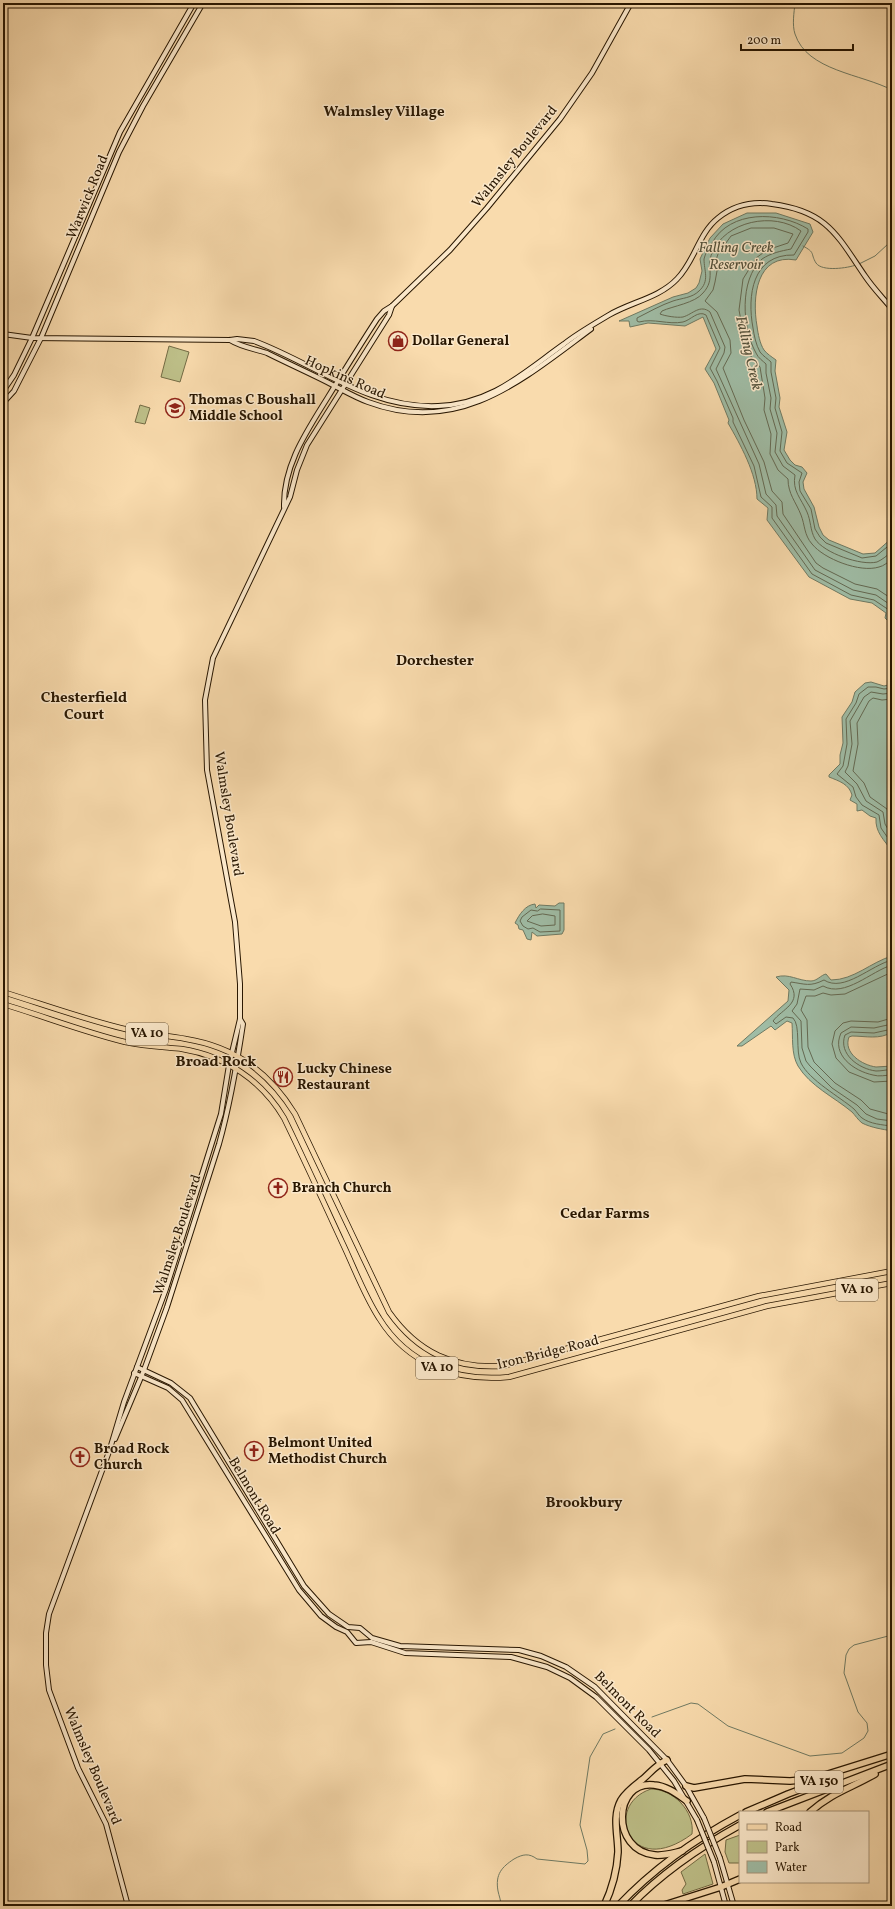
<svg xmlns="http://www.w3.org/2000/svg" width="895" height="1909" font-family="Vollkorn,serif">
<rect width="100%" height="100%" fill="#f9dbad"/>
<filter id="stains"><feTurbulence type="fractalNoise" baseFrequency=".005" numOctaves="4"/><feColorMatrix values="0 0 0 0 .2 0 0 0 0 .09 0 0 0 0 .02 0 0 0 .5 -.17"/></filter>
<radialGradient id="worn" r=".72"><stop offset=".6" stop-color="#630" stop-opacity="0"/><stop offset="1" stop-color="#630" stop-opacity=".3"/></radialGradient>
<g fill="#bec089" stroke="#736b44">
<path d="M 169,346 L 189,352 L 180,382 L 161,377 Z"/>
<path d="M 140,405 L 150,408 L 145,424 L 135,422 Z"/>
<path d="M 651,1789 C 673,1789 695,1811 692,1834 C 629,1881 602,1805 651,1789 Z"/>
<path d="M 740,1835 L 740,1863 L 729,1863 L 725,1852 L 726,1840 Z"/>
<path d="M 705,1854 L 713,1884 L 683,1894 L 682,1890 L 686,1884 L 681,1872 Z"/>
</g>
<g fill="#9fbca5" stroke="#6f7a63">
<path d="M 747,213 L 776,213 L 810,224 L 813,232 L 796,260 C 756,253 752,298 757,326 C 758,334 760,344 764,350 C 767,354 772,357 776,360 L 775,371 L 780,398 L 779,407 L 787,432 L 784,450 L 790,460 L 795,465 L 802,467 L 807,473 L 803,482 L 804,489 L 814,507 L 819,527 L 823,535 L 829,540 L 863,554 L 875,553 L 892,538 L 892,625 L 885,618 L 886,613 L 872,603 L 850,599 L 809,577 L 767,520 L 768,508 L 757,499 C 757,474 740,444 728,423 L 729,420 L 714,383 L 705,369 L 716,349 L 703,317 L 685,326 L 648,323 L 630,327 L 629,321 L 619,321 L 673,297 L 688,293 L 696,288 L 699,283 L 702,271 L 700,259 L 710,238 L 723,224 Z"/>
<path d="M 871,682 L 884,686 L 892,684 L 892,851 C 884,840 875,832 876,818 L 870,816 L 862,810 L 857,811 L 857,804 L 850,800 L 852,795 C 849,784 839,781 829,777 L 829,775 L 840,764 L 840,755 L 843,743 L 842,717 L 852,702 L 855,692 L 865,683 Z"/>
<path d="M 559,903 L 564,903 L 564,930 L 562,934 L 537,936 L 532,932 L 531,940 L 527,939 L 523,930 L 519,929 L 518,925 L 515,923 C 519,915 525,905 535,904 L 536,908 L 539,905 L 555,906 Z"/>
<path d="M 892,956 L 892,1032 C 880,1040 865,1036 852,1036 L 849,1037 C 843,1053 862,1065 876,1067 C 881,1067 887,1066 892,1066 L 892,1131 C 882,1129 872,1128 862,1123 C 858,1120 855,1115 852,1112 C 834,1097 810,1086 798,1066 C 791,1054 793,1037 792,1023 L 787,1021 L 775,1030 L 771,1026 L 742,1046 L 737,1046 L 788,1001 L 789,990 L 776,977 C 789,973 798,981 811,981 C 817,981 821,975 826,974 L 831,980 C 854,980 871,962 892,956 Z"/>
</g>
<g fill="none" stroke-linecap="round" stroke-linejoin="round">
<g stroke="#646952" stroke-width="1">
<path d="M 892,543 L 876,556 L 862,558 L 826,543 L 820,537 L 815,529 L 811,509 L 800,491 L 799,482 L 802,473 L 787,463 L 780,451 L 782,432 L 775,408 L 776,398 L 771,372 L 771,362 C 768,359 763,356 760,352 C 756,345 754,335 753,328 C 747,296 752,254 794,255 L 808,232 L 808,229 C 779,211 730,210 712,243 C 709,247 705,254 704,259 C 704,271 710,281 699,291 C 692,298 682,298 673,301 C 661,305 649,312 637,318 L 637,321 L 639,322 C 654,318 668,325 683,322 C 691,320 698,310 706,315 L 720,348 L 710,368 L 717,381 L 733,418 L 733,422 L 754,466 L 761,497 L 772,507 L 772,518 L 812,574 L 851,595 L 874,600 L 889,610 L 890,617 L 892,619"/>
<path d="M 892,551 C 888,555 882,560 877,562 C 861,566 824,553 815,539 C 810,530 811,521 807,512 C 801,498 792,491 795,475 L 783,466 L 775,452 L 777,433 L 770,409 L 771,398 L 766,373 L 766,364 C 763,361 758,358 756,353 C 742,328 739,280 762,259 C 771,253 781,251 791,249 L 801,231 C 774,211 725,221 712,253 C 706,267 716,279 703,293 C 695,303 673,306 662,311 L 660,314 C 665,316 677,318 683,317 C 693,314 700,304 710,312 L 725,347 L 724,353 L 716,369 L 759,464 L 766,494 L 776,505 L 777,516 L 815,570 L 853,590 L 876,595 L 892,606"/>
<path d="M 892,559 C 888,562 884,566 879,567 C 860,573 824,559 812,544 C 804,535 805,525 801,515 C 796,502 788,494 788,479 L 778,470 L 770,454 L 771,434 L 764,410 L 765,398 L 760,367 L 749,354 L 744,337 L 739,310 L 743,279 L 756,258 L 767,250 L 788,243 L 793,234 L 774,228 L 751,228 L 731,236 L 718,254 L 716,260 L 717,271 L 715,282 L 713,290 L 705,301 L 717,312 L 730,340 L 731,353 L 723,368 L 744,420 L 764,462 L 772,491 L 782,502 L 783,514 L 816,563 L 823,568 L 855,584 L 877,589 L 892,599"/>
<path d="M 892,688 L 884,689 L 876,687 L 868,687 L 859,694 L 856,703 L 846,719 L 847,744 L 843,766 L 837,774 L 853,787 L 856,797 L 862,805 L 879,815 L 881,828 L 892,844"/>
<path d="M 892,693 L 883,694 L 871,692 L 864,697 L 850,721 L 852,744 L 848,766 L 845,772 L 857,784 L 866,801 L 883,812 L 885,824 L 892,836"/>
<path d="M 892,699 L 882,700 L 873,698 L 869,701 L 857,723 L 858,744 L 853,771 L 864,783 L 870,797 L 887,809 L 892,826"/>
<path d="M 541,909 L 560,910 L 560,931 L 540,932 L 533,928 L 528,929 L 523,926 L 520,921 L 522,917 L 531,910 L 537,911 Z"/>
<path d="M 543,914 L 555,916 L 555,925 L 541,926 L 527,921 L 532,916 Z"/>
<path d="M 892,960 C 871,965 844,993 824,980 C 810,987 805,984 791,982 L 790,984 C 803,1003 782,1009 773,1021 L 776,1024 L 786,1017 L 793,1018 C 801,1026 795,1051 801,1063 C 809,1080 840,1097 854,1109 C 857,1112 859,1116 862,1118 C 870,1124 883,1125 892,1126"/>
<path d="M 892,965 C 871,971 845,998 823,986 L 814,990 L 800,989 L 797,1004 L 792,1011 L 801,1021 L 802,1048 L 806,1061 L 810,1066 L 832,1088 L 857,1105 L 866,1114 L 877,1119 L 892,1121"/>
<path d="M 892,972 L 845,994 L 831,995 L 823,993 L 815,996 L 806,996 L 801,1010 L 807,1020 L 808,1047 L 814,1062 L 835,1083 L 861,1100 L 870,1109 L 892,1115"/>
<path d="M 892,1018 L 878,1022 L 851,1021 L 843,1023 L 835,1031 L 832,1044 L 836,1058 L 849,1072 L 874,1082 L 892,1081"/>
<path d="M 892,1024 L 874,1028 L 851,1027 L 841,1033 C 831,1055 854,1071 873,1075 C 879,1077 886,1075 892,1075"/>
<path d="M 892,1029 L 874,1033 L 851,1032 L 845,1035 C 838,1054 859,1069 876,1071 C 881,1071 887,1070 892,1069"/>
</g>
<g stroke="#6f7a63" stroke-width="1">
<path d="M 795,3 C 794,13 792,25 795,34 C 807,71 862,74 892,90"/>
<path d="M 803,246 C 816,253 810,253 816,263 C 822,272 848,268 856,265"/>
<path d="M 859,264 L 875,256 L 888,244 L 892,221"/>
<path d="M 652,1717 L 691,1703 L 698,1704 L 728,1726 L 810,1756 L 842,1753 L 864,1738 L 868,1731 L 867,1723 L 858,1712 L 844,1673 L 846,1655 L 849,1649 L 854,1645 L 892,1635"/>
<path d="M 501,1906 C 501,1900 499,1896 498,1891 C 495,1874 502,1867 514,1859 C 523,1854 529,1853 537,1859 L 585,1864 L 588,1861 L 587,1850 L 580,1825 L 590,1757 L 603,1734 L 615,1729"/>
</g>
<defs>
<g id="secondary">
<path d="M 3,334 L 32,338 L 230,340 L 237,339 L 254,341 C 316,364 368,409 438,406 C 492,404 523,373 564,344 C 578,333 594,324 609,315 C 631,302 659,298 677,279 C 695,261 698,234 718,218 C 733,206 752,201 772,204 C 827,211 837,235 865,276 C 873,288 883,298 892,309"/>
<path d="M 230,340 C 241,347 255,349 267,353 C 287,363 307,372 327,382 C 341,389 354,397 368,402 C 459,436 522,380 591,329"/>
<path d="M 3,391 L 14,375 L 32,338 L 120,132 L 194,3"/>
<path d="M 3,403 L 14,391 L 41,338 L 119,152 L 143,106 L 203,3"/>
<path d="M 284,507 C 283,465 307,431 328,397 C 344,371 360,345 377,319 L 384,311 L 392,306 L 450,250 L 487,208 L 560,119 L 592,73 L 631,3"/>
<path d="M 137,1367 L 171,1383 L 190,1398 L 304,1586 L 329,1614 L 348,1627 L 360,1628 L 372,1638 L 400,1646 L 519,1650 L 541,1656 L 566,1667 L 595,1687 L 667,1760 L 686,1786 L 704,1818"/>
<path d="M 134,1373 L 168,1388 L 182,1400 L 299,1590 L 321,1616 L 336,1627 L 347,1632 L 356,1643 L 371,1642 L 405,1653 L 511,1657 L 547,1667 L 570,1678 L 596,1697 L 649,1750 L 674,1781 L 697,1820"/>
<path d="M 115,1439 L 144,1370 L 167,1307 L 219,1144 C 230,1105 237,1064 243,1024 L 240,1019"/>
<path d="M 110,1449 L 49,1614 L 46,1633 L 46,1665 L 49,1690 L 78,1768 L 106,1824 L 128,1906"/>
<path d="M 109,1452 L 124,1402 L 166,1289 L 221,1114 L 229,1065 L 240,1019 L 240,984 L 235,922 L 207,770 L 205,700 L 213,658 L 290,497 L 297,470 L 307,445 L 389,315 L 392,306"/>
<path d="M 720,1858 L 734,1906"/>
<path d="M 714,1862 L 726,1906"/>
</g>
<g id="primary">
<path d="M 3,992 C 45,1005 86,1020 129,1030 C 148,1035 167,1035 186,1039 C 235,1047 269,1072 295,1114 L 389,1312 C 418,1353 454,1369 503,1366 L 759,1296 L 892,1271"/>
<path d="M 3,1004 C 43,1016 84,1032 125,1042 C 144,1046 163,1047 182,1049 C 226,1056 262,1081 284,1118 C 304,1159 323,1201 342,1242 C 354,1267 364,1295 379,1318 C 408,1365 457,1382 509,1377 L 767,1306 L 892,1283"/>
</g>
<g id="highway">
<path d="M 686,1786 L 694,1788 L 745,1779 L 790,1781 L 812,1779 L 892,1754"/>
<path d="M 746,1812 L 788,1794 L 836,1776"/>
<path d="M 767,1812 L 892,1764"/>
<path d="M 810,1812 C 833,1792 851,1788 875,1774"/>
<path d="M 682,1851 C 673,1853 664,1856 655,1855 C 610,1851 613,1780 654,1785 C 667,1786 677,1794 687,1801"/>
<path d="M 604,1906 C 612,1889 617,1871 618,1852 C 618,1835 612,1816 621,1800 C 626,1792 635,1785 643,1779 C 651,1772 657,1764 667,1760"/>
<path d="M 618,1906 C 653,1869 695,1839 740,1815"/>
<path d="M 630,1906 C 662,1873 700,1847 740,1825"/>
<path d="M 661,1906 L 721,1887 L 740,1879"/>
</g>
</defs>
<use href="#secondary" stroke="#281600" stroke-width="6"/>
<use href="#primary" stroke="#281600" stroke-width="6"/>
<use href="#highway" stroke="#281600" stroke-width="8"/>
<use href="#secondary" stroke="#fbe8ca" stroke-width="4"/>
<use href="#primary" stroke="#f9dbad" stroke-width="4.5"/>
<use href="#highway" stroke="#f9dbad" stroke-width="5.5"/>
<defs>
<g id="secondary-bridge">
<path d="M 704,1818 L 720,1858"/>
<path d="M 697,1820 L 714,1862"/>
</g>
</defs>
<use href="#secondary-bridge" stroke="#281600" stroke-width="6" stroke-linecap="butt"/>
<use href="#secondary-bridge" stroke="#fbe8ca" stroke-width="4"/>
</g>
<defs>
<symbol id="shop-ring" viewBox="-11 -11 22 22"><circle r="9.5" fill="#fbe8ca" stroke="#8f2418" stroke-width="1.5"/><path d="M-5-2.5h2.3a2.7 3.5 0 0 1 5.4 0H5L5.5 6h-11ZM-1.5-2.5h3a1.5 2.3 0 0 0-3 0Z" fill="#8f2418"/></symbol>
<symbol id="school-ring" viewBox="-11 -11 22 22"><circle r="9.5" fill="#fbe8ca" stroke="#8f2418" stroke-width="1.5"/><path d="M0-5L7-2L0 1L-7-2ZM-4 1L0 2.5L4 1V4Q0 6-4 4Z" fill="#8f2418"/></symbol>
<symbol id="restaurant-ring" viewBox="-11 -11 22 22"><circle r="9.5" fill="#fbe8ca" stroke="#8f2418" stroke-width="1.5"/><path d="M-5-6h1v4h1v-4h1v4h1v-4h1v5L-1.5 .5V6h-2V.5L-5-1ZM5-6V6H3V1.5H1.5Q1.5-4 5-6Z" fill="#8f2418"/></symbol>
<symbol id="church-ring" viewBox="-11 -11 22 22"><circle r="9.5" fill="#fbe8ca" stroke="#8f2418" stroke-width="1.5"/><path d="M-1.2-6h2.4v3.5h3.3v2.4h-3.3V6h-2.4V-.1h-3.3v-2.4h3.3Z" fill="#8f2418"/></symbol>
</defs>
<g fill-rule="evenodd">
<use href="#shop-ring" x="387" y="330" width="22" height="22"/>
<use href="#school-ring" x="164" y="397" width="22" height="22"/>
<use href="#restaurant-ring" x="272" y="1066" width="22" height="22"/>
<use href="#church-ring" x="267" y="1177" width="22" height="22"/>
<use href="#church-ring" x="243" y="1440" width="22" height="22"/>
<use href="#church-ring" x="69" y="1446" width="22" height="22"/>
</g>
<g text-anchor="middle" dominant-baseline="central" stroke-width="3" stroke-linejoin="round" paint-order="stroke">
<g fill="#fbe8ca" stroke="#67553d" stroke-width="1">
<rect x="126" y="1023" width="42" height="22" rx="3"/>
<rect x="836" y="1279" width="42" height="22" rx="3"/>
<rect x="416" y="1357" width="42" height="22" rx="3"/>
<rect x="795" y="1771" width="48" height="22" rx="3"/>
</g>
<g font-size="13" font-weight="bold" fill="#281600">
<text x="147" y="1034">VA 10</text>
<text x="857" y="1290">VA 10</text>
<text x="437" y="1368">VA 10</text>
<text x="819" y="1782">VA 150</text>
</g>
<g font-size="14" fill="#281600" stroke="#fbe8ca">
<text transform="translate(515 157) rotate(-51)">Walmsley Boulevard</text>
<text transform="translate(88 197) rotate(-68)">Warwick Road</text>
<text transform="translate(345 378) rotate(24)">Hopkins Road</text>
<text transform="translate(228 814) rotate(81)">Walmsley Boulevard</text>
<text transform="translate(178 1235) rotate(-72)">Walmsley Boulevard</text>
<text transform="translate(548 1353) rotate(-14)">Iron Bridge Road</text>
<text transform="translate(254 1496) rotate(59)">Belmont Road</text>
<text transform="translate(627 1705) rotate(45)">Belmont Road</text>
<text transform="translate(92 1766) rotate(67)">Walmsley Boulevard</text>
</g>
<g font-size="14" font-weight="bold" fill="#281600" stroke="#fbe8ca" text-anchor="start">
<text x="412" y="341">Dollar General</text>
<text x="189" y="400">Thomas C Boushall<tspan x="189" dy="16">Middle School</tspan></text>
<text x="297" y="1069">Lucky Chinese<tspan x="297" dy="16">Restaurant</tspan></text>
<text x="292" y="1188">Branch Church</text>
<text x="268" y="1443">Belmont United<tspan x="268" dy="16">Methodist Church</tspan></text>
<text x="94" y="1449">Broad Rock<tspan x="94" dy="16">Church</tspan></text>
</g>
<g font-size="15" font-weight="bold" fill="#281600" stroke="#fbe8ca">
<text x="384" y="112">Walmsley Village</text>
<text x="435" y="661">Dorchester</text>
<text x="84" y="698">Chesterfield<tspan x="84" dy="17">Court</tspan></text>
<text x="216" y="1062">Broad Rock</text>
<text x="605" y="1214">Cedar Farms</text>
<text x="584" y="1503">Brookbury</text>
</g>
<g font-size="15" font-style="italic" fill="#52503a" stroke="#fbe8ca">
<text x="736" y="248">Falling Creek<tspan x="736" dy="17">Reservoir</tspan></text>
<text transform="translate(748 353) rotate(77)">Falling Creek</text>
</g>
</g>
<rect width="895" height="1909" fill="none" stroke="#f9dbad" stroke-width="16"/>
<rect x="4" y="4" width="887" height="1901" fill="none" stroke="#281600" stroke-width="2"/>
<rect x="8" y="8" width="879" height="1893" fill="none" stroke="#281600"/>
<rect x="739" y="1811" width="130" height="72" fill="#fbe8ca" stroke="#a79479"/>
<rect x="747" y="1824" width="20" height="6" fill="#f9dbad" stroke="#a79479"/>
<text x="775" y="1831" font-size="12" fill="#281600">Road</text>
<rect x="747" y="1841" width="20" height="12" fill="#bec089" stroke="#a79479"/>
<text x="775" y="1851" font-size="12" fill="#281600">Park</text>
<rect x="747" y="1861" width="20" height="12" fill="#9fbca5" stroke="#a79479"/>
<text x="775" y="1871" font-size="12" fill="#281600">Water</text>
<path d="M741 44v6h112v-6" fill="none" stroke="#281600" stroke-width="2"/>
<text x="747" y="44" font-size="12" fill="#281600" stroke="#fbe8ca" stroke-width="3" paint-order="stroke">200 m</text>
<rect width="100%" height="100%" filter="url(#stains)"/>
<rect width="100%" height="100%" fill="url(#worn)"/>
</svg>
